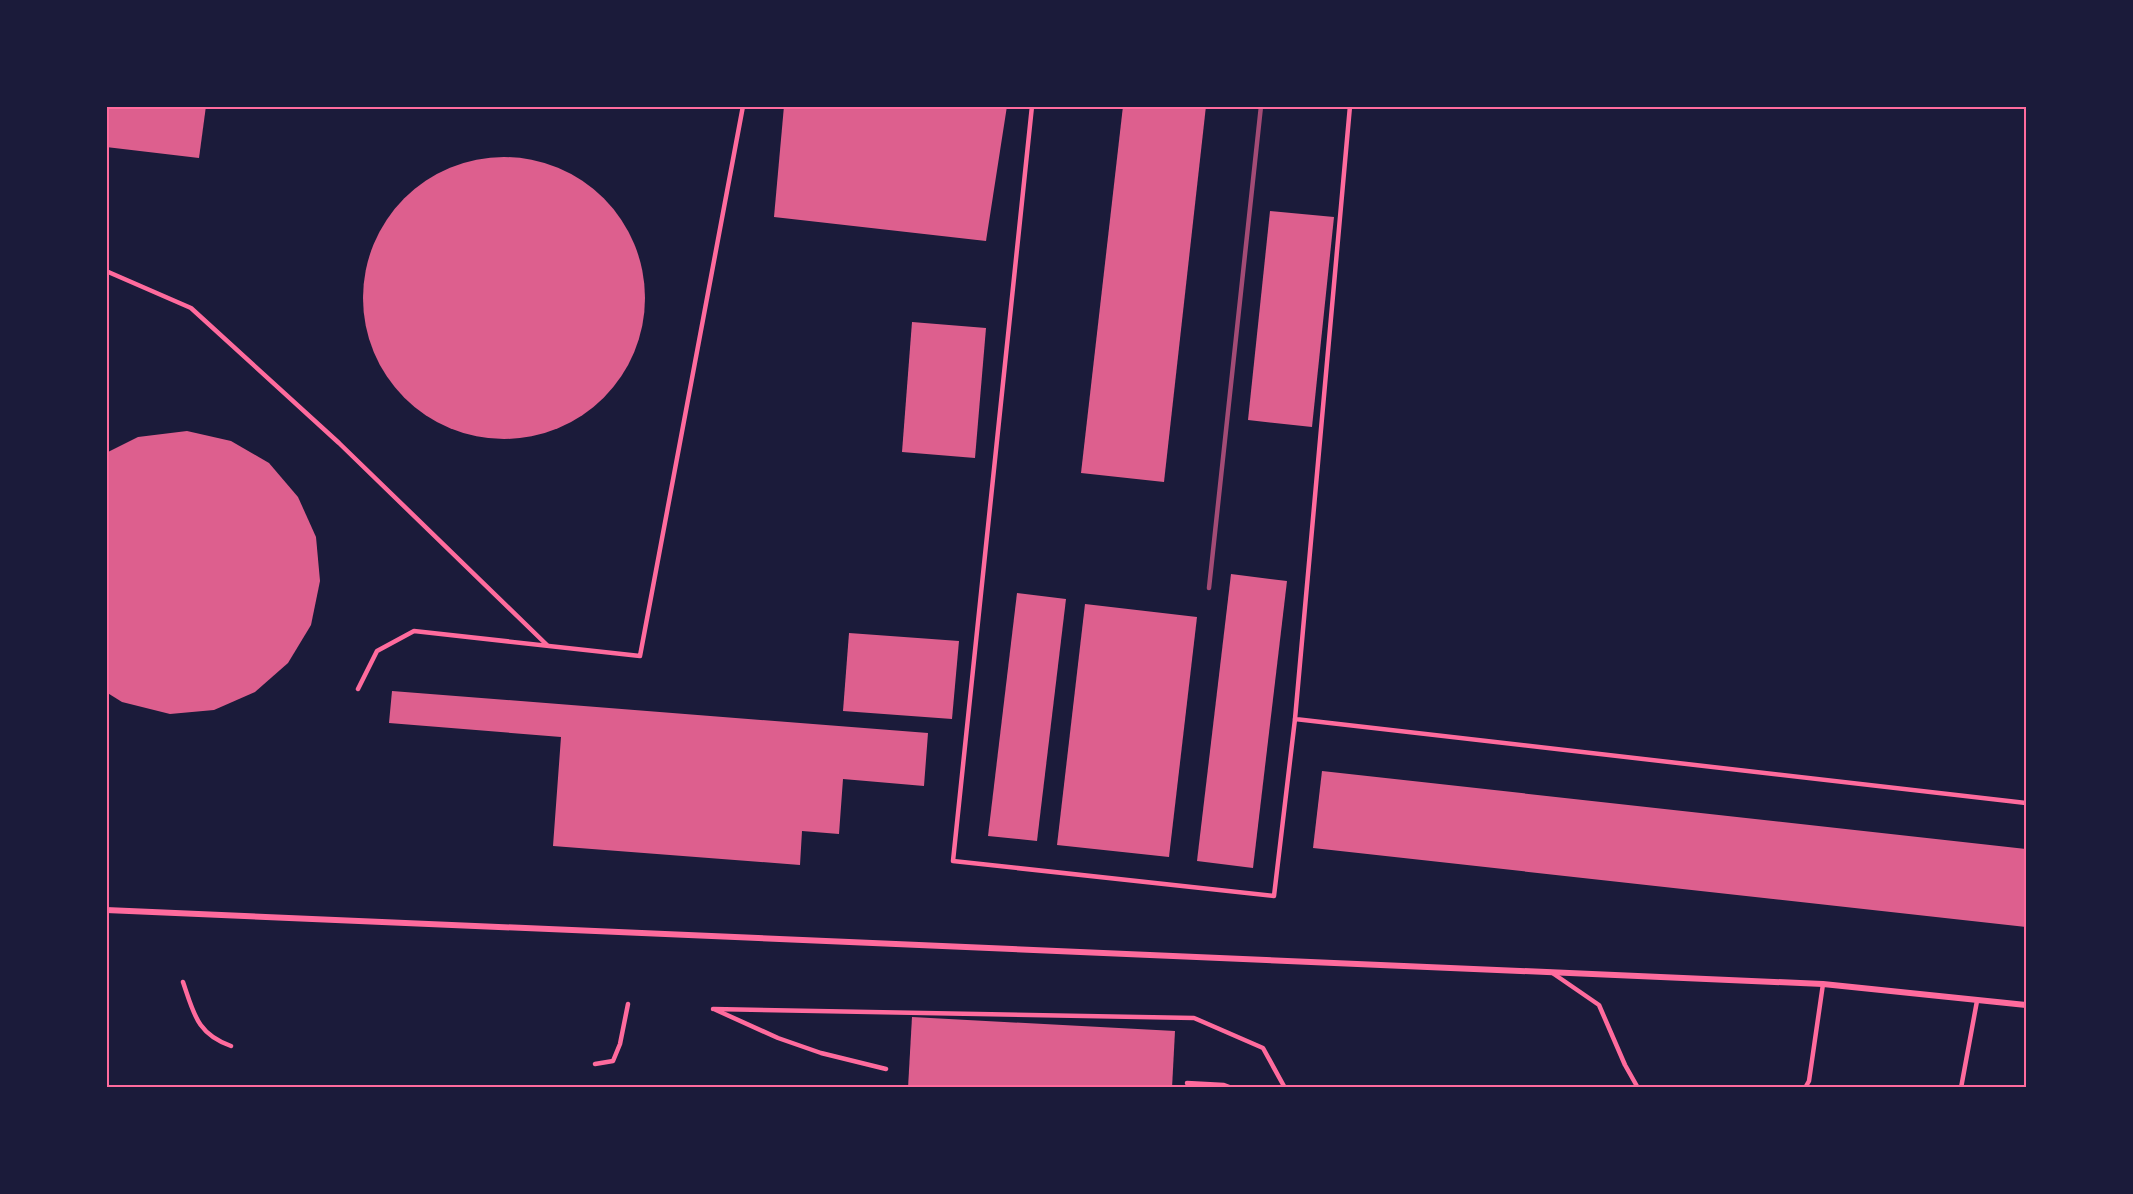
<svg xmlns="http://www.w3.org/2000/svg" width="2133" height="1194" font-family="Rubik,sans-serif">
<rect width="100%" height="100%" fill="#1b1b3a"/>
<g fill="#dd5f8e">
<path d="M 106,106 L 206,106 L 199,158 L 106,147 Z"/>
<path d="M 784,106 L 1007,106 L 986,241 L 774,217 Z"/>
<path d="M 1123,106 L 1206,106 L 1164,482 L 1081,473 Z"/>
<circle cx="504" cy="298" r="141"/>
<path d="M 1270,211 L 1334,217 L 1312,427 L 1248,420 Z"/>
<path d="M 912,322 L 986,328 L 975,458 L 902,452 Z"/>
<path d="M 187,431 L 231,441 L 269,463 L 298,497 L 316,537 L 320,581 L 311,625 L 288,663 L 255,692 L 214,710 L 170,714 L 122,702 L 106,692 L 106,453 L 138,437 Z"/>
<path d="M 1231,574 L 1287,581 L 1253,868 L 1197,861 Z"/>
<path d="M 1017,593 L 1066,599 L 1037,841 L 988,836 Z"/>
<path d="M 1085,604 L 1197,617 L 1169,857 L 1057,845 Z"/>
<path d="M 849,633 L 959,641 L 952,719 L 843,711 Z"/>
<path d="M 392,691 L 928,733 L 924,786 L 843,779 L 839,834 L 802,831 L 800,865 L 553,846 L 561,737 L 389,723 Z"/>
<path d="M 1322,771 L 2026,849 L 2026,927 L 1313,848 Z"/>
<path d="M 912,1017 L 1175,1031 L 1172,1088 L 908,1088 Z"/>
</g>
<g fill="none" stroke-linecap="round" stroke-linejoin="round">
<g stroke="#ff6b9d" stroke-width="4.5">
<path d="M 1032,106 L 953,861 L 1274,896 L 1295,719"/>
<path d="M 1350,106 L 1295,719 L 2026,803"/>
<path d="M 106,271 L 191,308 L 339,443 L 547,645"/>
<path d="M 358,689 L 377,651 L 414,631 L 640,656 L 743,106"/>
<path d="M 1551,972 L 1599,1005 L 1625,1065 L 1638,1088"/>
<path d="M 183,982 C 194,1014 197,1034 231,1046"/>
<path d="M 713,1009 L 1194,1018 L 1263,1048 L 1285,1088"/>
<path d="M 716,1010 L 778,1038 L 821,1053 L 886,1069"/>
<path d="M 595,1064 L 613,1061 L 620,1044 L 628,1004"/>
<path d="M 1187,1083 L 1224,1085 L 1232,1088"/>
<path d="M 1805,1088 L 1809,1081 L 1823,984"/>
<path d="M 1961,1088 L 1977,1001"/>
</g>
<path stroke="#ff6b9d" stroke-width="6" d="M 106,910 L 1823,984 L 2026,1005"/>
<path stroke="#a44b75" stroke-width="4.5" d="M 1209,588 L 1261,106"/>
</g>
<rect width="2133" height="1194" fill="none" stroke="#1b1b3a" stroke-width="216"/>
<rect x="108" y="108" width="1917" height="978" fill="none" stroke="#ff6b9d" stroke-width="2"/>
</svg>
